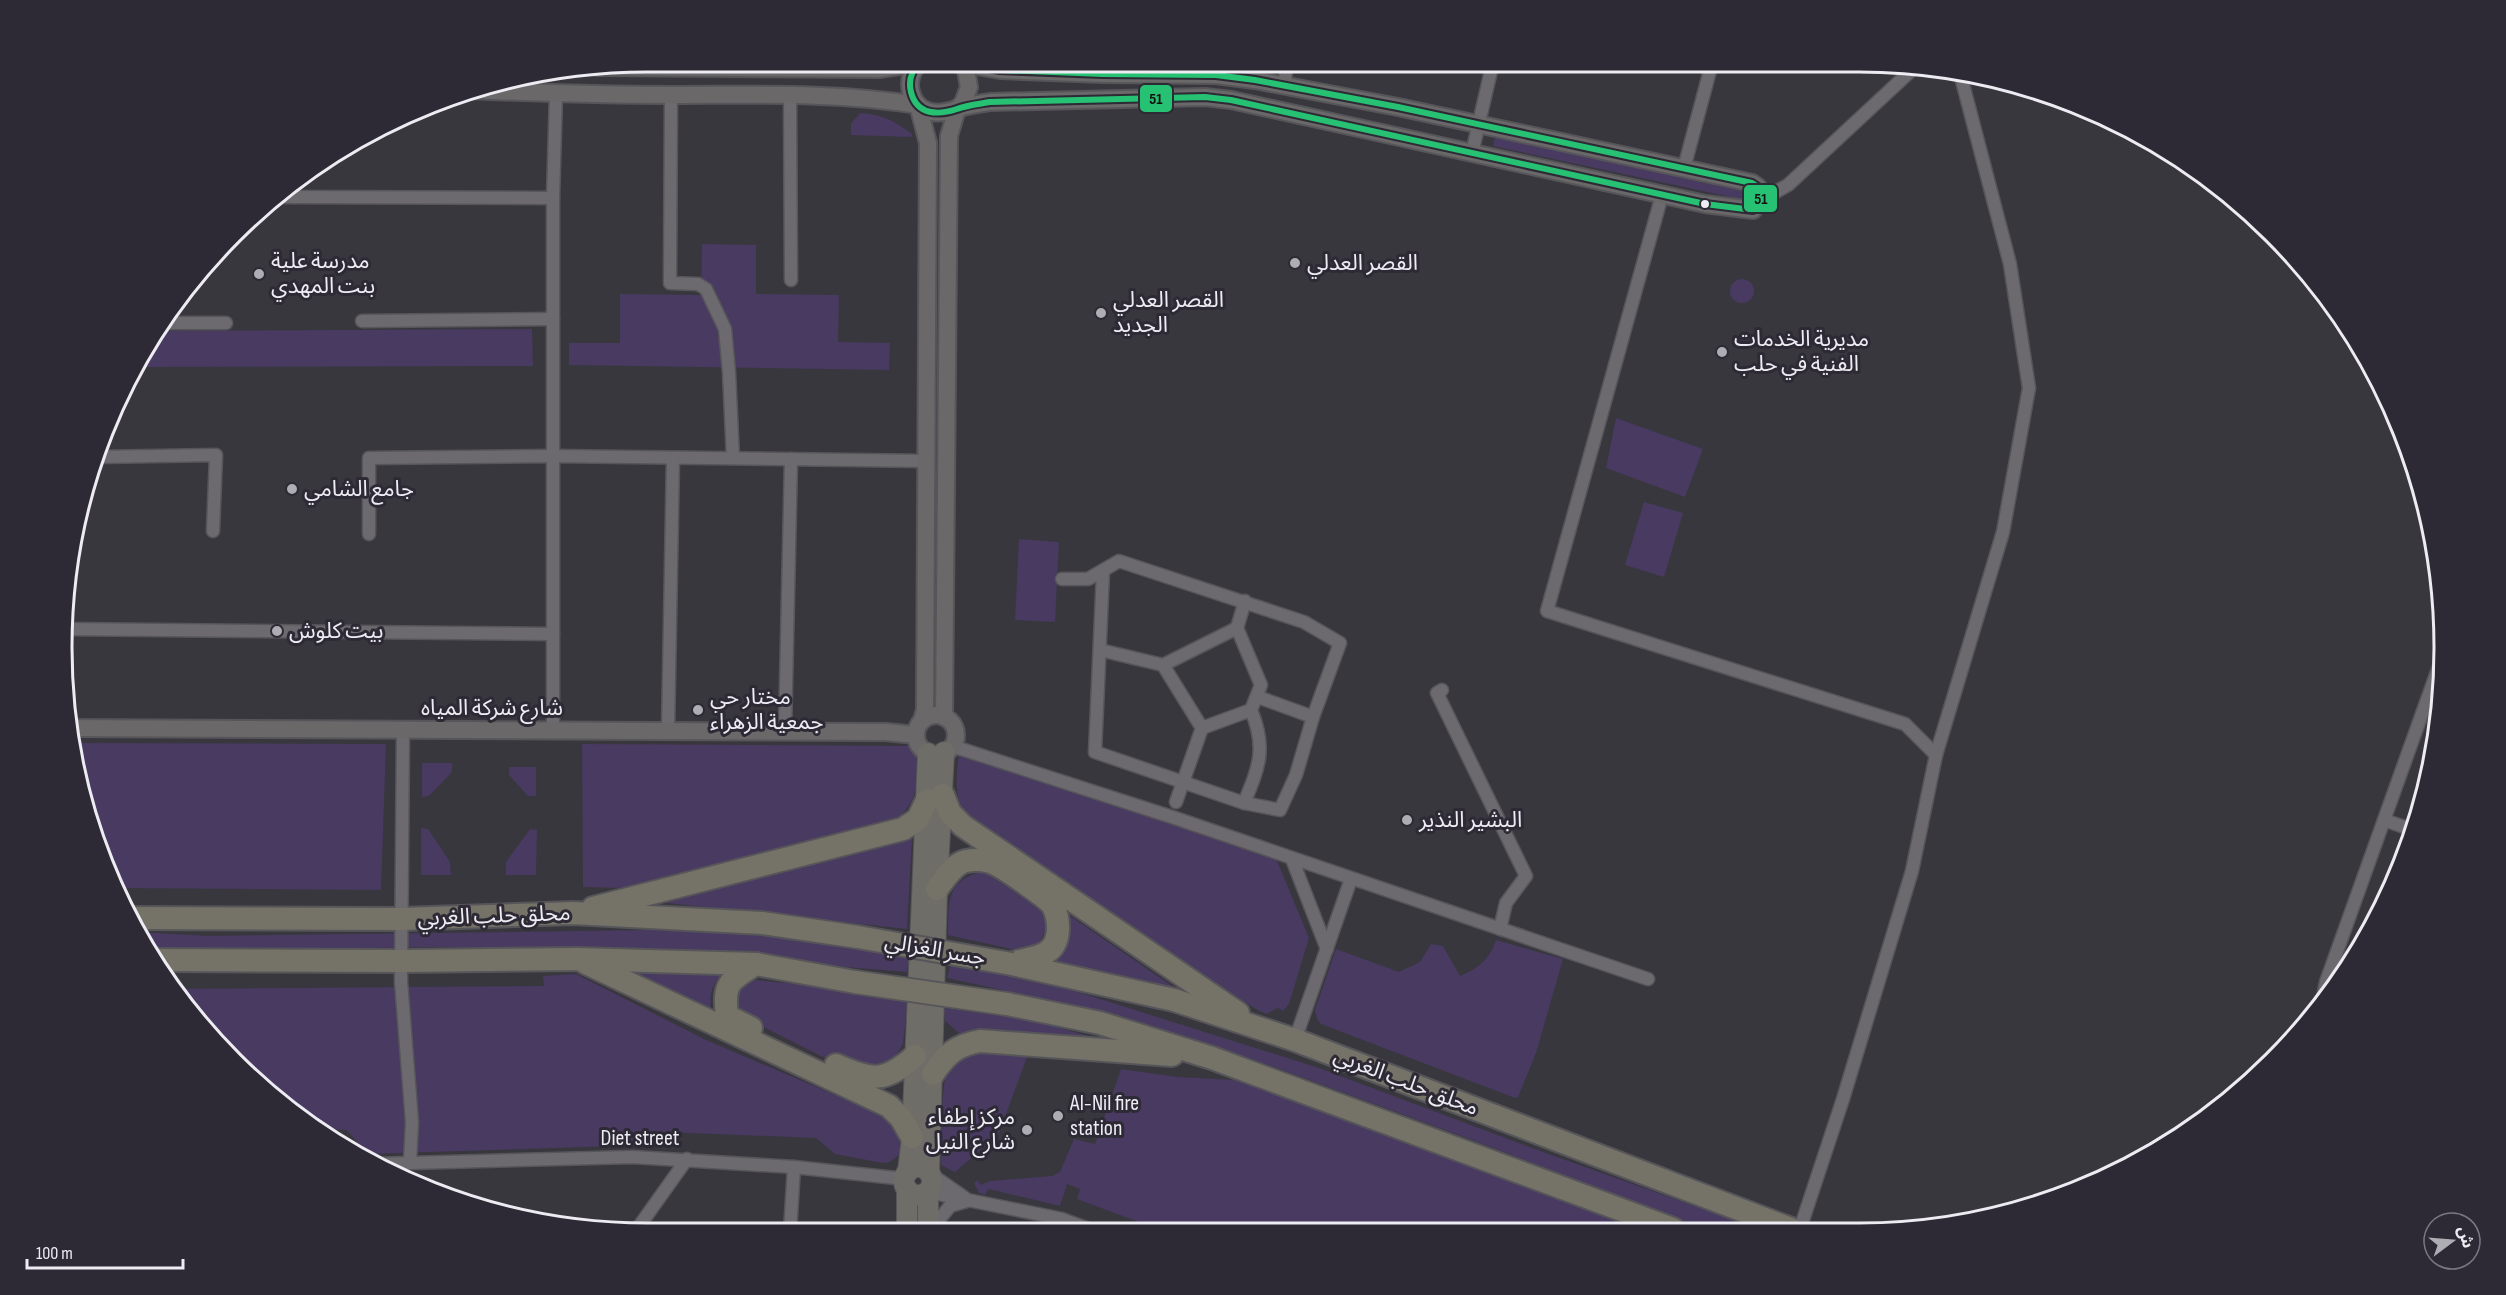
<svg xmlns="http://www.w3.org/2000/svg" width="2506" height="1295" font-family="'Sofia Sans Condensed','Noto Sans Arabic',sans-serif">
<rect width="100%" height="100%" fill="#38373d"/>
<g fill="#483a61">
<path d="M 860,113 C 882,114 895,121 912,134 L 912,137 L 851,135 L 851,124 Z"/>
<path d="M 1495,137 L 1746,192 L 1749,194 L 1749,199 L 1740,199 L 1493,146 Z"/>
<path d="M 702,244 L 756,245 L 756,294 L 839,295 L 838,342 L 890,343 L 889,370 L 569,365 L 569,343 L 620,343 L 620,294 L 701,295 Z"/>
<circle cx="1742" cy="291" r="12"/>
<path d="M 532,329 L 533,366 L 136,367 L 155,331 Z"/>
<path d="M 1616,418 L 1703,449 L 1685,497 L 1606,468 Z"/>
<path d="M 1644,502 L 1683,513 L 1664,577 L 1625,565 Z"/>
<path d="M 1019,539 L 1059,542 L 1055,622 L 1015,620 Z"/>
<path d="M 70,743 L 386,744 L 381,890 L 115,888 L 82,799 Z"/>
<path d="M 582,744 L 909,746 L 917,751 C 916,779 921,797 899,817 L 640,884 L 619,888 L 583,887 Z"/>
<path d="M 959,755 L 1275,856 L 1309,938 L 1289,1004 L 1283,1011 L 1278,1008 L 1266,1014 L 1256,1009 L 974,826 C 954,801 955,786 959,755 Z"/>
<path d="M 422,763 L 452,763 L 452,772 L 429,796 L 422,797 Z"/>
<path d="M 509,767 L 536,767 L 536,796 L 528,796 L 509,775 Z"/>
<path d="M 421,828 L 428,829 L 450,862 L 451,875 L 421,875 Z"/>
<path d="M 530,829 L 537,830 L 536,875 L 506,875 L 506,862 Z"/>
<path d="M 912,838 L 907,929 L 649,901 Z"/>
<path d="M 977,873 L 986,873 L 1041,909 C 1051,928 1043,944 1025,952 L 948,935 C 949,907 944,883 977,873 Z"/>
<path d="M 1060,909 L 1191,999 L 1049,960 Z"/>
<path d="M 649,930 L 765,934 L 910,953 L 907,972 L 832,966 L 710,951 L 429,947 L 248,950 L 146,948 L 137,932 L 208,936 Z"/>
<path d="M 1496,940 L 1563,959 L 1536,1053 L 1518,1097 L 1515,1098 L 1321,1024 L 1317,1019 L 1315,1010 L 1336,949 L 1399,972 L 1420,962 L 1431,944 L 1443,946 L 1460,976 C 1479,968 1489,960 1496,940 Z"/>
<path d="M 951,963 L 1078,992 L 1316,1067 L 1532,1148 L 1759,1229 L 1705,1229 L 1467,1138 L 1252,1059 L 1053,1001 L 947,978 Z"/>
<path d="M 619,972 L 721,975 C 708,989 710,1001 712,1020 Z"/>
<path d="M 576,974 L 706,1040 L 875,1112 C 891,1122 902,1134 900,1154 L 890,1162 L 883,1163 L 835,1154 L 816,1138 L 665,1132 L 651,1145 L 367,1154 L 347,1130 L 318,1129 L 291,1113 L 233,1062 L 173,989 L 544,986 L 543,976 Z"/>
<path d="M 755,980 L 841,988 L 908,998 L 903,1044 L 893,1061 L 865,1074 L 821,1056 L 742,1016 L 736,1008 L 738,990 Z"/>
<path d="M 944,1008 L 1030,1020 L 1143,1051 L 959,1033 L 945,1021 Z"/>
<path d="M 973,1052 L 1027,1057 L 995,1144 L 984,1147 L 955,1172 L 941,1165 C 942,1144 940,1081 949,1066 C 954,1058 965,1056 973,1052 Z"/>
<path d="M 1121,1069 L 1177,1077 L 1236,1080 L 1649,1229 L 1163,1231 L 1077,1199 L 1080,1189 L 1067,1184 L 1060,1206 L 988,1189 L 985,1195 L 979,1193 L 974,1183 L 978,1180 L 980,1185 L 990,1181 L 1052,1176 L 1060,1172 L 1074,1139 L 1095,1144 Z"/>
</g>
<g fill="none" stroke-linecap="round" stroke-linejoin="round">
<defs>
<g id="street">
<path d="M 1285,86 L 1286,62"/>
<path d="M 790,94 L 791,280"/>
<path d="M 671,95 L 670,283 L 698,284 L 706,289 L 725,329 L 729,372 L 733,458"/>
<path d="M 1472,153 L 1493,62"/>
<path d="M 1684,168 L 1712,63"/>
<path d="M 294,180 L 294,197"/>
<path d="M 1662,195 L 1547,611 L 1905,724 L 1936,755"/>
<path d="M 276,197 L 553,198"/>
<path d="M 1761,200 L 1788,185 L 1916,66"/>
<path d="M 362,321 L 553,319"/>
<path d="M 159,323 L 226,323"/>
<path d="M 96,457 L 216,455 L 213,531"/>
<path d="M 369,534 L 369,458 L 553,456 L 927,461"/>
<path d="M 1062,579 L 1088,579 L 1119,561 L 1304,622 L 1340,643 L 1313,717 L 1296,775 L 1280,810 L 1244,803 L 1095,752 L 1103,572"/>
<path d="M 1237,628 L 1261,685 L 1251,710 L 1202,728 L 1163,665 Z"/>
<path d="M 1237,628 L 1245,601"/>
<path d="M 63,629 L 553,634"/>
<path d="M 1100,650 L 1163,665"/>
<path d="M 1442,690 L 1437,693 L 1526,876 L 1506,903 L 1500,929"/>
<path d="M 1258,697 L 1313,717"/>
<path d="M 553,730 L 553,198 L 556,94"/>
<path d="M 403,731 L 401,981 L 412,1122 L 410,1162"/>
<path d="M 668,731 L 673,458"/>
<path d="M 785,731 L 791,459"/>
<path d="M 952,746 L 1172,817 L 1648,979"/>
<path d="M 1176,802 L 1202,728"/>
<path d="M 1244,803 C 1259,767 1267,748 1251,710"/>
<path d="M 2384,820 L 2413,830"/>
<path d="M 1292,859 L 1327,949"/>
<path d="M 2323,998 L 2326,982 L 2442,658"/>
<path d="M 1295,1040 L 1351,879"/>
<path d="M 373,1164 L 633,1157 L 794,1167 L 905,1179"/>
<path d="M 929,1173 L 965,1198"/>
<path d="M 928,1192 L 1062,1219 L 1094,1231"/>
<path d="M 1800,1229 L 1843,1099 L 1912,871 L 1936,755 L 2003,532 L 2029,388 L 2010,264 L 1960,73"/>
<path d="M 930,1231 L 950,1206 L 967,1201"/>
<path d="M 635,1232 L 687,1159"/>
<path d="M 790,1232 L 794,1167"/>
</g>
<g id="secondary">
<path d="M 920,62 C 912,70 908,80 911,92 C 917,116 939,115 957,109 C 967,105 979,104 990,102 L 1205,97 L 1231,100 L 1705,204 L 1753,210 L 1761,200 L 1758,187 L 1752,183 L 1398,107 L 1255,80 L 1216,75 L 1103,74 L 1000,70 L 960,63"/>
<path d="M 596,67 L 879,69 L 918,63"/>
<path d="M 469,90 C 537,93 605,95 673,95 C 755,95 837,92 918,105 L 928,143 L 925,710 L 922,720"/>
<circle cx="936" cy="735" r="20"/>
<path d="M 944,717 L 949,136 L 957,109 L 963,103 L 969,87 L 966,70 L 959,62"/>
<path d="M 67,728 L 886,732 L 916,735"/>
</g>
<g id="primary">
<circle cx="918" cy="1181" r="14"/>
<path d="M 908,1172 L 912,1137 L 928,753"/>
<path d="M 929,1173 L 937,889 L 944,752"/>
<path d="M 907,1189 L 907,1231"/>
<path d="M 928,1192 L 928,1231"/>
</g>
<g id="highway">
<path d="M 943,795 L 950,813 L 963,826 L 1238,1013"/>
<path d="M 937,889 C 944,880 953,864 966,861 C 974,859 986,860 993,863 C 1004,868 1048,898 1053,906 C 1060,920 1061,943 1047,952 C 1039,958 1025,959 1016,962"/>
<path d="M 593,908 L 903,829 L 918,819 L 927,800"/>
<path d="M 128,918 L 402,919 L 573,913 L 762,923 L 858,937"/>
<path d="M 153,960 L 403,961 L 577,959 L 756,964 L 855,982"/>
<path d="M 586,963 L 889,1106 L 901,1118 L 912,1137"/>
<path d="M 1012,964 L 1174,1000 L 1295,1040 L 1791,1229"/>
<path d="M 1007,1004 L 1100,1023 L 1212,1058 L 1673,1229"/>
<path d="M 751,1028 L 727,1016 C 723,984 729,980 756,964"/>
<path d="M 836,1065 C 872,1081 884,1083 915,1056"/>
<path d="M 933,1074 C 946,1054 957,1045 980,1041 L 1172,1055"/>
</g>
</defs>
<use href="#street" stroke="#565559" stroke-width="15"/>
<use href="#secondary" stroke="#565559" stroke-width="20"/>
<use href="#primary" stroke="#565559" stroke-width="22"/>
<use href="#highway" stroke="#565559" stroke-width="26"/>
<use href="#street" stroke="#6c6a6f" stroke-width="12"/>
<use href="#secondary" stroke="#6a6869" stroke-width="16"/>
<use href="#primary" stroke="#6f6d68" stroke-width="20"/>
<use href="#highway" stroke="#757268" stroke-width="22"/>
<defs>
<g id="highway-bridge">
<path d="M 858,937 L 1012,964"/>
<path d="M 855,982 L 1007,1004"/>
</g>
</defs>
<use href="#highway-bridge" stroke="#565559" stroke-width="26" stroke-linecap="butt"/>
<use href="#highway-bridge" stroke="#757268" stroke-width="22"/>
<defs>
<path id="bus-1" d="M 920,62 C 912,70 908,80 911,92 C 917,116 939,115 957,109 C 967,105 979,104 990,102 L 1205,97 L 1231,100 L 1705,204 L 1753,210 L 1761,200 L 1758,187 L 1752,183 L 1398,107 L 1255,80 L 1216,75 L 1103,74 L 1000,70 L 960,63"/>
</defs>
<use href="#bus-1" stroke="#2d2a35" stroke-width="10"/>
<use href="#bus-1" stroke="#26c172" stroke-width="6"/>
</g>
<circle fill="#eeecf3" stroke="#2d2a35" stroke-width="2" cx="1705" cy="204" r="5"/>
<g fill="#aeadb3" stroke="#2d2a35" stroke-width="2">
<circle cx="1295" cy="263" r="6"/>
<circle cx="259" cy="274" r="6"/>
<circle cx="1101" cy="313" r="6"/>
<circle cx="1722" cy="352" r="6"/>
<circle cx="292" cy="489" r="6"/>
<circle cx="277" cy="631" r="6"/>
<circle cx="698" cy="710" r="6"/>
<circle cx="1407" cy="820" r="6"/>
<circle cx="1058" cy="1116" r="6"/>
<circle cx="1027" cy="1130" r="6"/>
</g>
<g text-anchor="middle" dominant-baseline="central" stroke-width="6" stroke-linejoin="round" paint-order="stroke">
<g font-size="22" fill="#eeecf3" stroke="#2d2a35" text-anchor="start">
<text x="271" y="261">مدرسة علية<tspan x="271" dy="25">بنت المهدي</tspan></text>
<text x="1307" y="263">القصر العدلي</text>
<text x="1113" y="300">القصر العدلي<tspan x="1113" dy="25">الجديد</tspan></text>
<text x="1734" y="339">مديرية الخدمات<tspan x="1734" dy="25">الفنية في حلب</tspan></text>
<text x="304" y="489">جامع الشامي</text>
<text x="289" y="631">بيت كلوش</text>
<text x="710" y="697">مختار حي<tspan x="710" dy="25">جمعية الزهراء</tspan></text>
<text x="1419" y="820">البشير النذير</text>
<text x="1070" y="1103">Al-Nil fire<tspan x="1070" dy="25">station</tspan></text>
<text x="1015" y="1117" text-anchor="end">مركز إطفاء<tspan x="1015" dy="25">شارع النيل</tspan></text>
</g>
<g font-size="22" fill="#eeecf3" stroke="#2d2a35">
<text x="492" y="708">شارع شركة المياه</text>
<text transform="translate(494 916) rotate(-2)">محلق حلب الغربي</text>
<text transform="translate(935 950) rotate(10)">جسر الغزالي</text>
<text transform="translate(1406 1082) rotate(21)">محلق حلب الغربي</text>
<text x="640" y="1138">Diet street</text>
</g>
</g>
<path d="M0 0H2506V1295H0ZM647 72H1859A575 575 0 0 1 2434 647V648A575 575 0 0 1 1859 1223H647A575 575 0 0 1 72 648V647A575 575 0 0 1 647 72Z" fill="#2d2a35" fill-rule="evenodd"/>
<path fill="none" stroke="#eeecf3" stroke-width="3" d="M647 72H1859A575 575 0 0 1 2434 647V648A575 575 0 0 1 1859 1223H647A575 575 0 0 1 72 648V647A575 575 0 0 1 647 72Z"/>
<g stroke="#2d2a35" stroke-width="2">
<rect x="1139" y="84" width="34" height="29" rx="6" fill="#26c172"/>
<rect x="1743" y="184" width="35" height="29" rx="6" fill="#26c172"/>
</g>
<g font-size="16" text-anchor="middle" font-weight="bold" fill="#111">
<text x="1156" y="104">51</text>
<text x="1761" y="204">51</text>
</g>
<g transform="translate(2452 1241) rotate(74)"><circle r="28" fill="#2d2a35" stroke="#7a7881" stroke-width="1.5"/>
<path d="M0-4.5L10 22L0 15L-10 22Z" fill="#aeadb3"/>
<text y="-9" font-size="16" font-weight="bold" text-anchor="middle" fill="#eeecf3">ش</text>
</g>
<path d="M27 1259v9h156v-9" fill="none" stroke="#eeecf3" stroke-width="3"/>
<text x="36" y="1259" font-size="18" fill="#eeecf3" stroke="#2d2a35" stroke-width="4.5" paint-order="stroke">100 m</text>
</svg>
